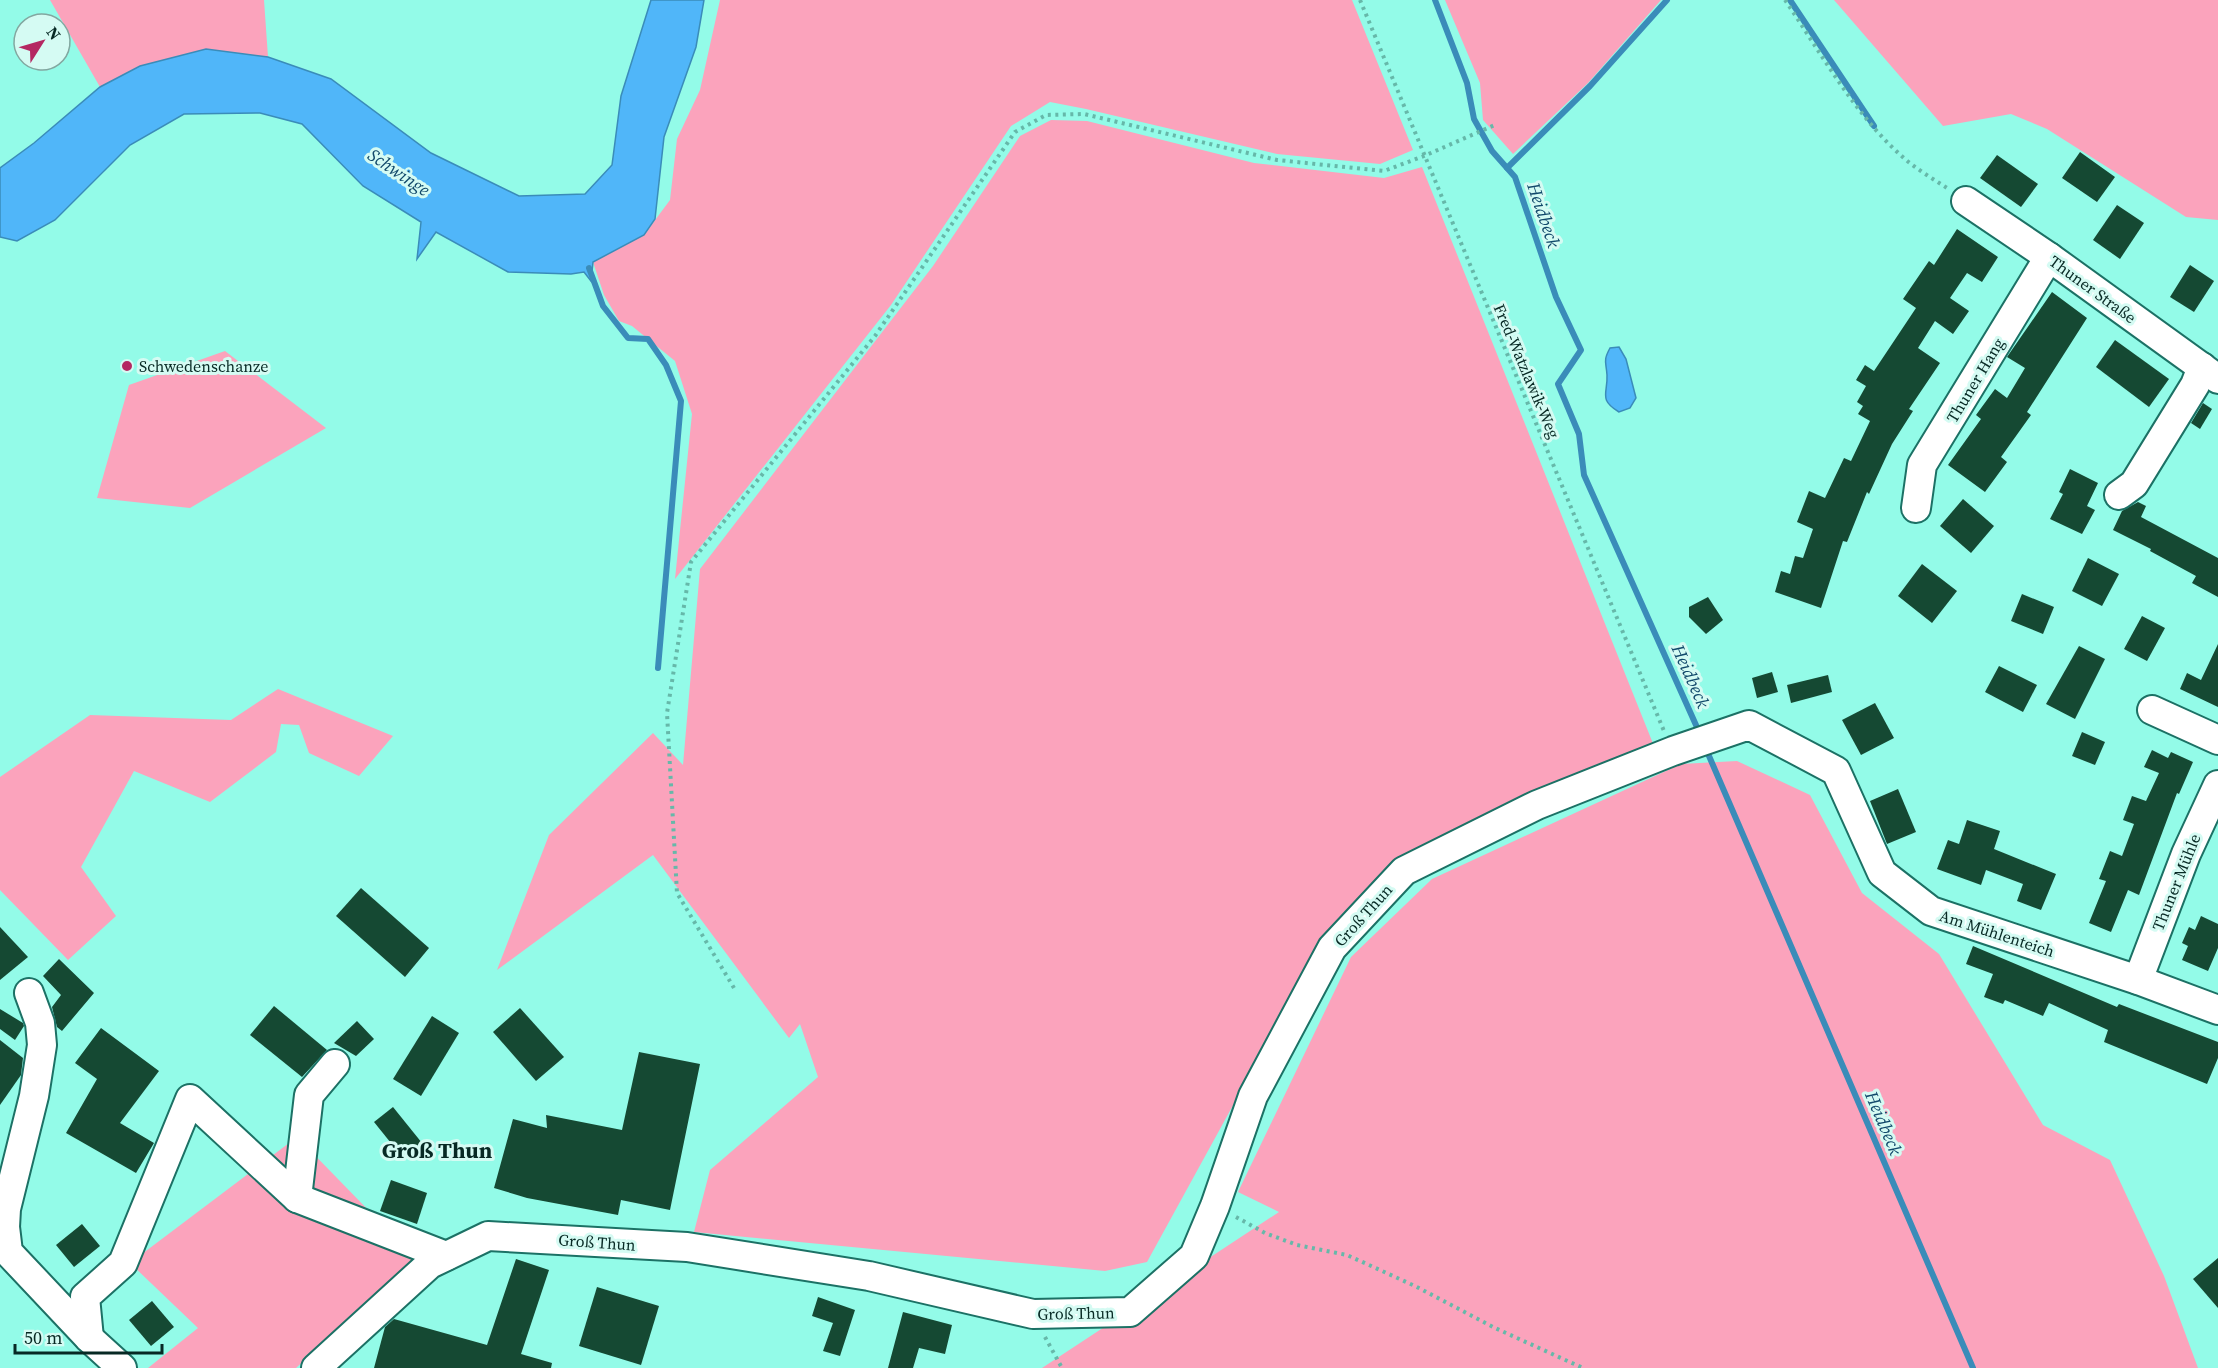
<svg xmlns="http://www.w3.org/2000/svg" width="2218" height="1368" font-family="'Source Serif 4',serif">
<rect width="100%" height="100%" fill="#93fbe8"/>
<g fill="#fba3bc">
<path d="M 50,0 L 264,0 L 268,57 L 206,49 L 140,66 L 100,87 Z"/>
<path d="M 720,0 L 1352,0 L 1413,150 L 1380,164 L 1277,154 L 1086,109 L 1050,102 L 1011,126 L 891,305 L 675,579 L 692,414 L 675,361 L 632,326 L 619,321 L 604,295 L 593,262 L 644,235 L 670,200 L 677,139 L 700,90 Z"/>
<path d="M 1445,0 L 1661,0 L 1588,83 L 1513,154 L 1483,120 L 1480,83 Z"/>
<path d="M 1834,0 L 2218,0 L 2218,220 L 2186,217 L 2047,129 L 2011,114 L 1943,126 Z"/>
<path d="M 1051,120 L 1087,121 L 1254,163 L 1384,178 L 1422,167 L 1654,746 L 1399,861 L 1321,945 L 1147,1262 L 1105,1271 L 694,1232 L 710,1170 L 818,1077 L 800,1024 L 789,1038 L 653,855 L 497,970 L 549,835 L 653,733 L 683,765 L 700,569 L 933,266 L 1020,136 Z"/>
<path d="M 225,351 L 326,428 L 190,508 L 97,498 L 129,385 Z"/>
<path d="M 278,689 L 393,736 L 359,776 L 309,753 L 299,725 L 281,724 L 276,752 L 210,802 L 134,771 L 81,867 L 116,916 L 68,960 L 0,890 L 0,777 L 90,715 L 231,720 Z"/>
<path d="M 1737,761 L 1810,795 L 1862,893 L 1939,954 L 2043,1125 L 2110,1160 L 2164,1276 L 2198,1368 L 1042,1368 L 1279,1212 L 1238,1192 L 1351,957 L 1432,879 L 1681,764 Z"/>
<path d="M 297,1137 L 415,1258 L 296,1368 L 148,1368 L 198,1328 L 130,1263 Z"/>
</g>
<g fill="#50b6f9" stroke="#3a8cb9" stroke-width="1.5">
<path d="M 651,0 L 704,0 L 696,47 L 664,137 L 655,219 L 644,235 L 593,262 L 591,281 L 584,272 L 571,274 L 508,272 L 436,232 L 417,259 L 421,222 L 363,186 L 302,124 L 260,113 L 184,114 L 130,145 L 55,220 L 17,241 L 0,237 L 0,168 L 34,143 L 100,87 L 140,66 L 206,49 L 268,57 L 331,79 L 431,153 L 519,196 L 585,194 L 612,165 L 621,96 Z"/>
<path d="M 1619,347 L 1626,359 L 1636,398 L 1630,408 L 1619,412 C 1598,399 1608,394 1607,375 C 1606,361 1603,361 1610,348 Z"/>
</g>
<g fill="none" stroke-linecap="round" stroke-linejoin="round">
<g stroke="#3a8cb9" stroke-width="6">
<path d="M 1435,0 L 1467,83 L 1474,119 L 1492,151 L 1515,177 L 1556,297 L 1581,350 L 1558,384 L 1579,434 L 1584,475 L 1700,734"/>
<path d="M 1790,0 L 1874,126"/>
<path d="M 1507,168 L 1590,86 L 1667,0"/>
<path d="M 589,268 L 603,306 L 628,338 L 648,339 L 666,365 L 681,401 L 658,668"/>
<path d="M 1706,749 L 1973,1368"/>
</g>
</g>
<g fill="#154933">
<path d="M 2080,152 L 2115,177 L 2097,202 L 2062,178 Z"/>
<path d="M 1997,155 L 2038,184 L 2021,207 L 1980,178 Z"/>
<path d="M 2117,205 L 2144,223 L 2120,259 L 2093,240 Z"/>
<path d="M 1957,229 L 1998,257 L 1982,282 L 1967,273 L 1950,298 L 1969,311 L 1953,334 L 1935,321 L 1918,348 L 1940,363 L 1909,409 L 1913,411 L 1892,444 L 1869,494 L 1867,492 L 1847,542 L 1843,541 L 1821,608 L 1775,592 L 1781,571 L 1790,574 L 1795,556 L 1803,558 L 1813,529 L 1797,522 L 1809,491 L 1825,498 L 1844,458 L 1851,461 L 1870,421 L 1858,414 L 1863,406 L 1857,402 L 1866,386 L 1856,380 L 1865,365 L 1874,371 L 1916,308 L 1903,299 L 1929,261 L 1934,265 Z"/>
<path d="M 2190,265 L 2214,281 L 2194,312 L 2170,297 Z"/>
<path d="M 2052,292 L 2087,318 L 2027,412 L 2031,415 L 2001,457 L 2007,462 L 1985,492 L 1948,465 L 1981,419 L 1976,415 L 1995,389 L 2007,398 L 2025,368 L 2007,357 Z"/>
<path d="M 2115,340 L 2169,379 L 2149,407 L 2096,367 Z"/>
<path d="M 2203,403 L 2212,409 L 2200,429 L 2191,423 Z"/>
<path d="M 2070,469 L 2098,483 L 2087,506 L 2095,510 L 2082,534 L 2050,519 L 2063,494 L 2059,492 Z"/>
<path d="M 1963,499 L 1994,526 L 1971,553 L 1940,526 Z"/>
<path d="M 2138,502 L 2146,506 L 2141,517 L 2218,558 L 2218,597 L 2192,583 L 2196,576 L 2150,551 L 2151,549 L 2113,530 L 2122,511 Z"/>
<path d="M 2088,558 L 2119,574 L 2102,606 L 2072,591 Z"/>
<path d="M 1922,564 L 1957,591 L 1932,623 L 1898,596 Z"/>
<path d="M 2022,594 L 2054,607 L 2043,634 L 2011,621 Z"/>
<path d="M 1708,597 L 1723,620 L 1706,634 L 1689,617 L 1689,607 Z"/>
<path d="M 2142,616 L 2165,628 L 2147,661 L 2124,649 Z"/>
<path d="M 2218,644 L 2218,707 L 2180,689 L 2187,673 L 2201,680 Z"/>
<path d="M 2079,646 L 2105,659 L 2075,719 L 2046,704 Z"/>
<path d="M 1999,666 L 2037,685 L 2023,712 L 1985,692 Z"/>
<path d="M 1772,672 L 1778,692 L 1757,698 L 1752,678 Z"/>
<path d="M 1828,675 L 1832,692 L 1791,703 L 1787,685 Z"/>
<path d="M 1875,703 L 1894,738 L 1861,755 L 1842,720 Z"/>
<path d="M 2082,732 L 2105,742 L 2095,765 L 2072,756 Z"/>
<path d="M 2152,750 L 2168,758 L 2171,752 L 2193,762 L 2179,794 L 2177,793 L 2139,895 L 2128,890 L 2111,932 L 2089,923 L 2106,881 L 2099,879 L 2110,851 L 2122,856 L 2134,824 L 2123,820 L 2132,796 L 2146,801 L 2159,773 L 2144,767 Z"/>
<path d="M 1898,789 L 1916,832 L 1887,844 L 1870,801 Z"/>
<path d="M 1967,820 L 2000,831 L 1994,849 L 2056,874 L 2041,910 L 2017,901 L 2023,884 L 1986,870 L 1981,885 L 1937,869 L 1948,840 L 1959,844 Z"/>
<path d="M 361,888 L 429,948 L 405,977 L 336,916 Z"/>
<path d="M 2201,916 L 2218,924 L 2218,948 L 2208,971 L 2182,960 L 2188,946 L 2182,943 L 2189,927 L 2195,930 Z"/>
<path d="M 0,927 L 28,957 L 0,980 Z"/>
<path d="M 1973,946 L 2117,1007 L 2119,1004 L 2218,1042 L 2218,1058 L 2207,1084 L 2104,1042 L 2108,1030 L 2049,1003 L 2043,1016 L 2005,1000 L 2003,1004 L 1984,997 L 1993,974 L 1966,964 Z"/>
<path d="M 59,959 L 94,993 L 62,1031 L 57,1027 L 52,1007 L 61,995 L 43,976 Z"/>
<path d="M 274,1006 L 327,1050 L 302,1077 L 250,1035 Z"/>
<path d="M 520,1008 L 564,1057 L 536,1081 L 493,1032 Z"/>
<path d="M 0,1009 L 23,1023 L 24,1026 L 15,1040 L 0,1029 Z"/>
<path d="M 432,1016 L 459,1033 L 421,1096 L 393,1079 Z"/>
<path d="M 357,1021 L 374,1039 L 356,1056 L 334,1043 Z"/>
<path d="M 101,1028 L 159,1071 L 120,1123 L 154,1143 L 136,1173 L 66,1133 L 97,1079 L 75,1063 Z"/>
<path d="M 0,1040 L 23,1058 L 21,1075 L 0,1105 Z"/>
<path d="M 639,1052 L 700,1064 L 670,1210 L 621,1200 L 618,1215 L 527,1198 L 494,1188 L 513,1119 L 547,1128 L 546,1115 L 622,1130 Z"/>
<path d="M 393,1107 L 422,1143 L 403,1158 L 374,1122 Z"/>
<path d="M 391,1180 L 427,1193 L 417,1224 L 380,1211 Z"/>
<path d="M 82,1224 L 100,1246 L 74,1267 L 56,1245 Z"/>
<path d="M 2218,1258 L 2218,1308 L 2193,1279 Z"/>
<path d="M 516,1259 L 549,1270 L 521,1354 L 552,1363 L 551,1368 L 374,1368 L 385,1327 L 394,1319 L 487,1345 Z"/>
<path d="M 597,1287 L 659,1306 L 641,1365 L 579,1346 Z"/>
<path d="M 818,1297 L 855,1310 L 840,1356 L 823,1351 L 833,1323 L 812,1316 Z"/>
<path d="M 152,1301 L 174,1327 L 151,1346 L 129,1320 Z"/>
<path d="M 903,1312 L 952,1325 L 945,1354 L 919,1348 L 913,1368 L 888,1368 Z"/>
</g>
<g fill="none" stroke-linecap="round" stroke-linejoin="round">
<defs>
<g id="minor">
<path d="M 1966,201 L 2049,257 L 2218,379"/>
<path d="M 2119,495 L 2134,484 L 2195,385 L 2202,367"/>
<path d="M 1916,508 L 1922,465 L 2049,257"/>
<path d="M 2152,710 L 2218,740"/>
<path d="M 2138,980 L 2186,854 L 2218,785"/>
<path d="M 29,993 L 40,1023 L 42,1045 L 34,1096 L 6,1209 L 5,1227 L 8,1252 L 89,1338 L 122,1368"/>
<path d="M 297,1198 L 309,1095 L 335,1064"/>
<path d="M 89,1338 L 85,1297 L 123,1263 L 190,1099 L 297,1198 L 446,1256"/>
<path d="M 316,1368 L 430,1264 L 488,1236 L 687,1247 L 869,1276 L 1033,1314 L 1130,1312 L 1194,1256 L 1215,1206 L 1253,1096 L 1332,948 L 1404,871 L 1537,805 L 1673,751 L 1749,725 L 1836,771 L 1882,873 L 1931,911 L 2138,980 L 2218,1010"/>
</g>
</defs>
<use href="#minor" stroke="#1c7165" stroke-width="32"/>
<g stroke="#66b8a9" stroke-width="4" stroke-dasharray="3 4.5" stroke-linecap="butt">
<path d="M 1360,0 L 1664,731"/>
<path d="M 1785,0 C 1821,53 1856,117 1905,159 C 1918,170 1933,179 1947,188"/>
<path d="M 734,988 L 677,893 L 667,713 L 691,562 L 875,336 L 1015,132 L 1046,115 L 1084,114 L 1277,160 L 1384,171 L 1424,156 L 1497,124"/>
<path d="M 1236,1217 L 1265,1233 L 1297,1245 L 1347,1255 L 1415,1286 L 1495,1328 L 1583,1368"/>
<path d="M 1045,1337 L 1062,1368"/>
</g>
<use href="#minor" stroke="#fff" stroke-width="28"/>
</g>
<circle fill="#b42862" stroke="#d5fbf3" stroke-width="2" cx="127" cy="366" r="6"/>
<g text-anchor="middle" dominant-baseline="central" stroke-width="6" stroke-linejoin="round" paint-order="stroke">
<g font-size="16" fill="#072924" stroke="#d5fbf3">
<text transform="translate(2093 289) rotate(36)">Thuner Straße</text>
<text transform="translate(1527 371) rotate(67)">Fred-Watzlawik-Weg</text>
<text transform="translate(1975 380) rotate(-59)">Thuner Hang</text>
<text transform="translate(2176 882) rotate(-68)">Thuner Mühle</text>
<text transform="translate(1363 915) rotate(-48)">Groß Thun</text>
<text transform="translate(1997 933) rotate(18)">Am Mühlenteich</text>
<text transform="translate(597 1242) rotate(4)">Groß Thun</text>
<text transform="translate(1076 1313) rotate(-1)">Groß Thun</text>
</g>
<g font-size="16" fill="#072924" stroke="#d5fbf3" text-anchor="start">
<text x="139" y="366">Schwedenschanze</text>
</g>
<g font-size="18" font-style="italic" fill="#12496b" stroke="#d5fbf3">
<text transform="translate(399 172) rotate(34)">Schwinge</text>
<text transform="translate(1544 215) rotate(71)">Heidbeck</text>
<text transform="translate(1691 676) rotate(66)">Heidbeck</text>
<text transform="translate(1884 1123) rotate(67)">Heidbeck</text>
</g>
<g font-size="22" font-weight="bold" fill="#072924" stroke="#d5fbf3">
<text x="437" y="1150">Groß Thun</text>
</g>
</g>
<g transform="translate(42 42) rotate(53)"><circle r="28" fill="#d5fbf3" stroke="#83a7a0" stroke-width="1.5"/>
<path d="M0-4.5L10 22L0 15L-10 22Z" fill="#b42862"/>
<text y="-9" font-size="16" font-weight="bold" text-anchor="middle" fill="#072924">N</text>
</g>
<path d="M15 1344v9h147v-9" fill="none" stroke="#072924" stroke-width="3"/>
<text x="24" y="1344" font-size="18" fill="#072924" stroke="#d5fbf3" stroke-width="4.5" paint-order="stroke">50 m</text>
</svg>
